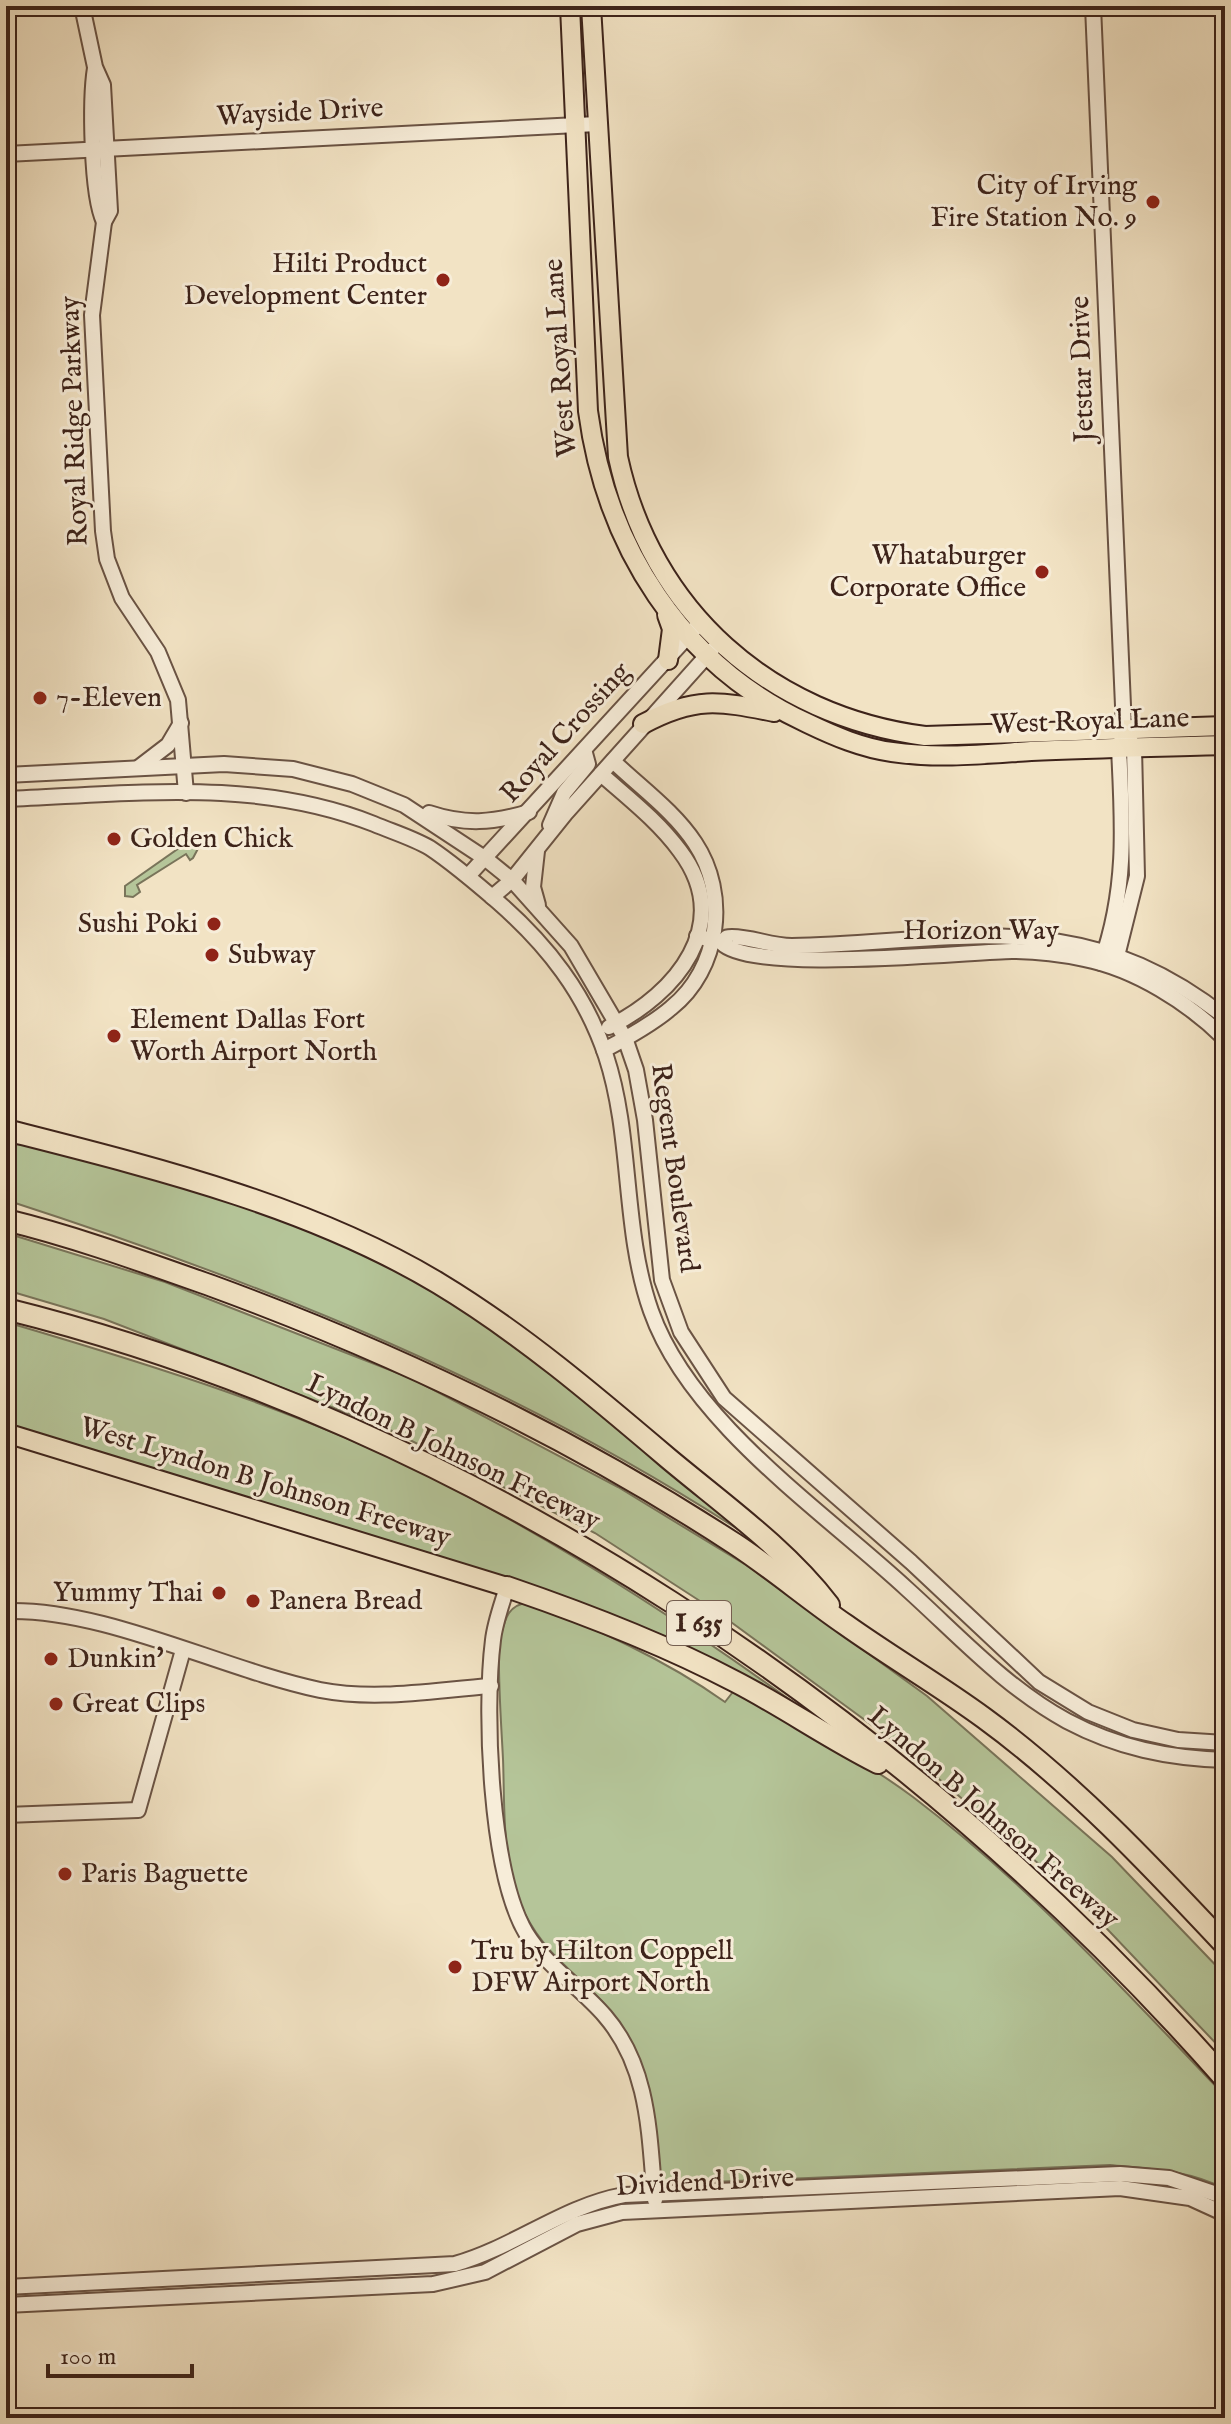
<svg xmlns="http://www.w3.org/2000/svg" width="1231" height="2424" font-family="'IM FELL English',serif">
<rect width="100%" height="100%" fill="#f2e3c4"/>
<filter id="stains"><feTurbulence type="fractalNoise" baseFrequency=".0025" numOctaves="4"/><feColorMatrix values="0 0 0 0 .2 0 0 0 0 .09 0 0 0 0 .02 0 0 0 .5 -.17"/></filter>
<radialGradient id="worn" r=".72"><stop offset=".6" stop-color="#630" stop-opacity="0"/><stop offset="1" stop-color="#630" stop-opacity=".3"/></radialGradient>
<g fill="#b5c599" stroke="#79745a" stroke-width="2">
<path d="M 192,839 L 201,843 L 193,858 L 190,860 L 186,854 L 137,885 L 140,892 L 133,897 L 125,896 L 125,886 Z"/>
<path d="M 6,1137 L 222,1198 L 297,1225 L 393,1267 L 504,1335 L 753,1539 C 518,1385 272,1286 6,1200 Z"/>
<path d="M 6,1233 L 165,1282 L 413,1379 L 618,1487 L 746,1565 L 927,1696 L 1112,1857 L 1225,1975 L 1225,2053 L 1073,1893 L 899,1745 L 720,1614 L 595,1533 L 386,1428 L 104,1319 L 6,1290 Z"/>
<path d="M 6,1322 C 152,1365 301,1411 437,1480 C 572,1550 698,1632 820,1722 L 732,1673 L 6,1424 Z"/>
<path d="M 529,1602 C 598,1630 663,1658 725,1702 L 736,1688 C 794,1724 858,1756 913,1797 C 1028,1884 1126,1992 1225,2096 L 1225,2189 C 1189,2170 1150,2169 1110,2165 L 666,2184 L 660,2174 C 654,2100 649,2046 592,1991 C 565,1965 543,1949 525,1914 C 501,1867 505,1811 503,1759 C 501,1720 498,1682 499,1643 C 505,1623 504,1606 529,1602 Z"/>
</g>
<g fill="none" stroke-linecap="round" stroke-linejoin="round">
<defs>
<g id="minor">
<path d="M 82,6 L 95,67 L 103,85 L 110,211 L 104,222 L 92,315 L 103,531 L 107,559 L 122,598 L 158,652 L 178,700 L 186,793"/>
<path d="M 1093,6 L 1124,729 L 1119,749 C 1123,825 1127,890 1101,963"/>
<path d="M 95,68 C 90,99 91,195 104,222"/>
<path d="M 6,154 L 597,124"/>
<path d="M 138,768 L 168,745 L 181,723"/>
<path d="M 601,774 C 628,798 658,821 680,851 C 735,924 676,994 609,1027"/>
<path d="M 6,775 L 224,764 L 293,769 L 352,784 L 404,805 L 486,859 L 512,880 L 571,946 L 625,1038 L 636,1070 L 645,1120 L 662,1280 L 681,1332 L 724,1398 L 911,1562 L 1039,1682 L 1088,1712 L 1133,1730 L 1178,1740 L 1225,1743"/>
<path d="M 6,799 C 130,794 256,777 374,824 C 393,832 413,838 430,848 C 454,864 476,883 498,902 C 547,945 585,993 606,1056 C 633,1138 622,1229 651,1311 C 690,1422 823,1511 907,1589 C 958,1635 1006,1688 1067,1721 C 1118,1748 1168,1758 1225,1760"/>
<path d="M 429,813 C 465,825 493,823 529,812"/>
<path d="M 550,825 L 564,793 L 588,764 L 585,753"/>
<path d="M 537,851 L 533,887 L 538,905"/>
<path d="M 468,876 L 700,623"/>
<path d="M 492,897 L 512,880 L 565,814 L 712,650"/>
<path d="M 697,936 C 704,938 714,942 721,941 C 731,939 721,937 732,937 C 752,937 771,946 792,946 C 960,942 1080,903 1225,1017"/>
<path d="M 720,941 C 744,975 963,952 1012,951 C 1036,951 1061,954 1084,959 C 1135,969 1189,1003 1225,1039"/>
<path d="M 1115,964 L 1137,876 L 1134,748 L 1130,740"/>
<path d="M 604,1050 C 627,1038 651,1025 671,1008 C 720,969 729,894 695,843 C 674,811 640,787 613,761"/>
<path d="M 507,1587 C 502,1604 495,1622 493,1640 C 484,1711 490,1872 526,1933 C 547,1967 580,1987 605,2016 C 650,2068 649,2136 655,2200"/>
<path d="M 6,1611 C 104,1608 221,1669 320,1690 C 377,1701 434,1690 491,1686"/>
<path d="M 6,1815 L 138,1810 L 183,1650"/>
<path d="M 6,2287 L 455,2264 C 515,2247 563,2206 624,2195 L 1120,2174 L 1169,2178 L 1225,2197"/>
<path d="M 6,2305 L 433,2284 L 485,2272 L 577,2224 L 622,2212 L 1120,2188 L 1190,2198 L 1225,2214"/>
</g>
<g id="major">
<path d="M 570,6 L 588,411 C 606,546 681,665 807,723 C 834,736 862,748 892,752 C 939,759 985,754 1031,751 C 1096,748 1160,747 1225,745"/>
<path d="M 591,6 L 618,457 C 651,611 770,716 925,736 L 1225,726"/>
<path d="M 667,615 L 672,629 L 668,660"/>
<path d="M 643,724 C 695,696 719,701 774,712"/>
<path d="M 6,1433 L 507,1587"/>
</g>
<g id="highway">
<path d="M 6,1130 C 151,1167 308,1205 438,1283 C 521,1333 595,1396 669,1459 C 724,1505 785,1548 829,1605"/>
<path d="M 6,1220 C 76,1237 144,1262 212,1286 C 395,1353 571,1437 735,1544 C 773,1569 808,1599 846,1625 C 891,1657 939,1685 984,1718 C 1073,1783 1150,1865 1225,1945"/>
<path d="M 6,1309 C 473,1425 909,1719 1225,2079"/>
<path d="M 507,1587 C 583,1613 662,1643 734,1681 C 783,1706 828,1738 878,1763"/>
</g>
</defs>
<use href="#minor" stroke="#6a5344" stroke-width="18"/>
<use href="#major" stroke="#3d231a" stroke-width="22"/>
<use href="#highway" stroke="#3d231a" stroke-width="24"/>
<use href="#minor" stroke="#f7edd9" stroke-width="14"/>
<use href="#major" stroke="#f2e3c4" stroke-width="18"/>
<use href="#highway" stroke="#f2e3c4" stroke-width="20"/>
</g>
<g fill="#8f2418" stroke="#f7edd9" stroke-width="3">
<circle cx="1153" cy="202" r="8"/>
<circle cx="443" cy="280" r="8"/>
<circle cx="1042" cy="572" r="8"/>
<circle cx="40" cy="698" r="8"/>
<circle cx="114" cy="839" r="8"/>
<circle cx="214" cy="924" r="8"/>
<circle cx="212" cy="955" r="8"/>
<circle cx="114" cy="1036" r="8"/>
<circle cx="219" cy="1593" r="8"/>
<circle cx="253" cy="1601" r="8"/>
<circle cx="51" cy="1659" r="8"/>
<circle cx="56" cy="1704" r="8"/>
<circle cx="65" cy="1874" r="8"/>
<circle cx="455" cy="1967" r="8"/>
</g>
<g text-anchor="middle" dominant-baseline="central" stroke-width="6" stroke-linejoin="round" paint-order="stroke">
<rect fill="#f7edd9" stroke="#756053" stroke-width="2" x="667" y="1601" width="64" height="44" rx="6"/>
<g font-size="26" font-weight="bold" fill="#3d231a">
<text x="699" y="1623">I 635</text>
</g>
<g font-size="28" fill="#3d231a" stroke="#f7edd9">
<text transform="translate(300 113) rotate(-3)">Wayside Drive</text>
<text transform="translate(561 358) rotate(-94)">West Royal Lane</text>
<text transform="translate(1083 369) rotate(-92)">Jetstar Drive</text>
<text transform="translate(75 421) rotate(-92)">Royal Ridge Parkway</text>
<text transform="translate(1090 722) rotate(-2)">West Royal Lane</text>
<text transform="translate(566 733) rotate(-48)">Royal Crossing</text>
<text x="981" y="931">Horizon Way</text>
<text transform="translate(674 1168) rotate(82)">Regent Boulevard</text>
<text transform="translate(453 1453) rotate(26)">Lyndon B Johnson Freeway</text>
<text transform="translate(265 1483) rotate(17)">West Lyndon B Johnson Freeway</text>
<text transform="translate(993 1818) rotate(41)">Lyndon B Johnson Freeway</text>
<text transform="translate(705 2183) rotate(-3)">Dividend Drive</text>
</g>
<g font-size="28" fill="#3d231a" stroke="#f7edd9" text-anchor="start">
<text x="1137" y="186" text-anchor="end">City of Irving<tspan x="1137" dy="32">Fire Station No. 9</tspan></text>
<text x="427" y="264" text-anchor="end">Hilti Product<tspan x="427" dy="32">Development Center</tspan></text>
<text x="1026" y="556" text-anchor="end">Whataburger<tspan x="1026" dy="32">Corporate Office</tspan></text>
<text x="56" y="698">7-Eleven</text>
<text x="130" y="839">Golden Chick</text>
<text x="198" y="924" text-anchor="end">Sushi Poki</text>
<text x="228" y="955">Subway</text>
<text x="130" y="1020">Element Dallas Fort<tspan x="130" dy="32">Worth Airport North</tspan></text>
<text x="203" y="1593" text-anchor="end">Yummy Thai</text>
<text x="269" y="1601">Panera Bread</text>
<text x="67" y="1659">Dunkin'</text>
<text x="72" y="1704">Great Clips</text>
<text x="81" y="1874">Paris Baguette</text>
<text x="471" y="1951">Tru by Hilton Coppell<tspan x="471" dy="32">DFW Airport North</tspan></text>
</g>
</g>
<rect width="1231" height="2424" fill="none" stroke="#f2e3c4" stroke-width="32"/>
<rect x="8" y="8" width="1215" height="2408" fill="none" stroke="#3d231a" stroke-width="4"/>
<rect x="16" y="16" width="1199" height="2392" fill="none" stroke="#3d231a" stroke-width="2"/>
<path d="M48 2364v12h144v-12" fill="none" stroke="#3d231a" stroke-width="4"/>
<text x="60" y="2364" font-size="24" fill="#3d231a" stroke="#f7edd9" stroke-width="6" paint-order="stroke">100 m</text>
<rect width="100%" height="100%" filter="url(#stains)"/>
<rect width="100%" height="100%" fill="url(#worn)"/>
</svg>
